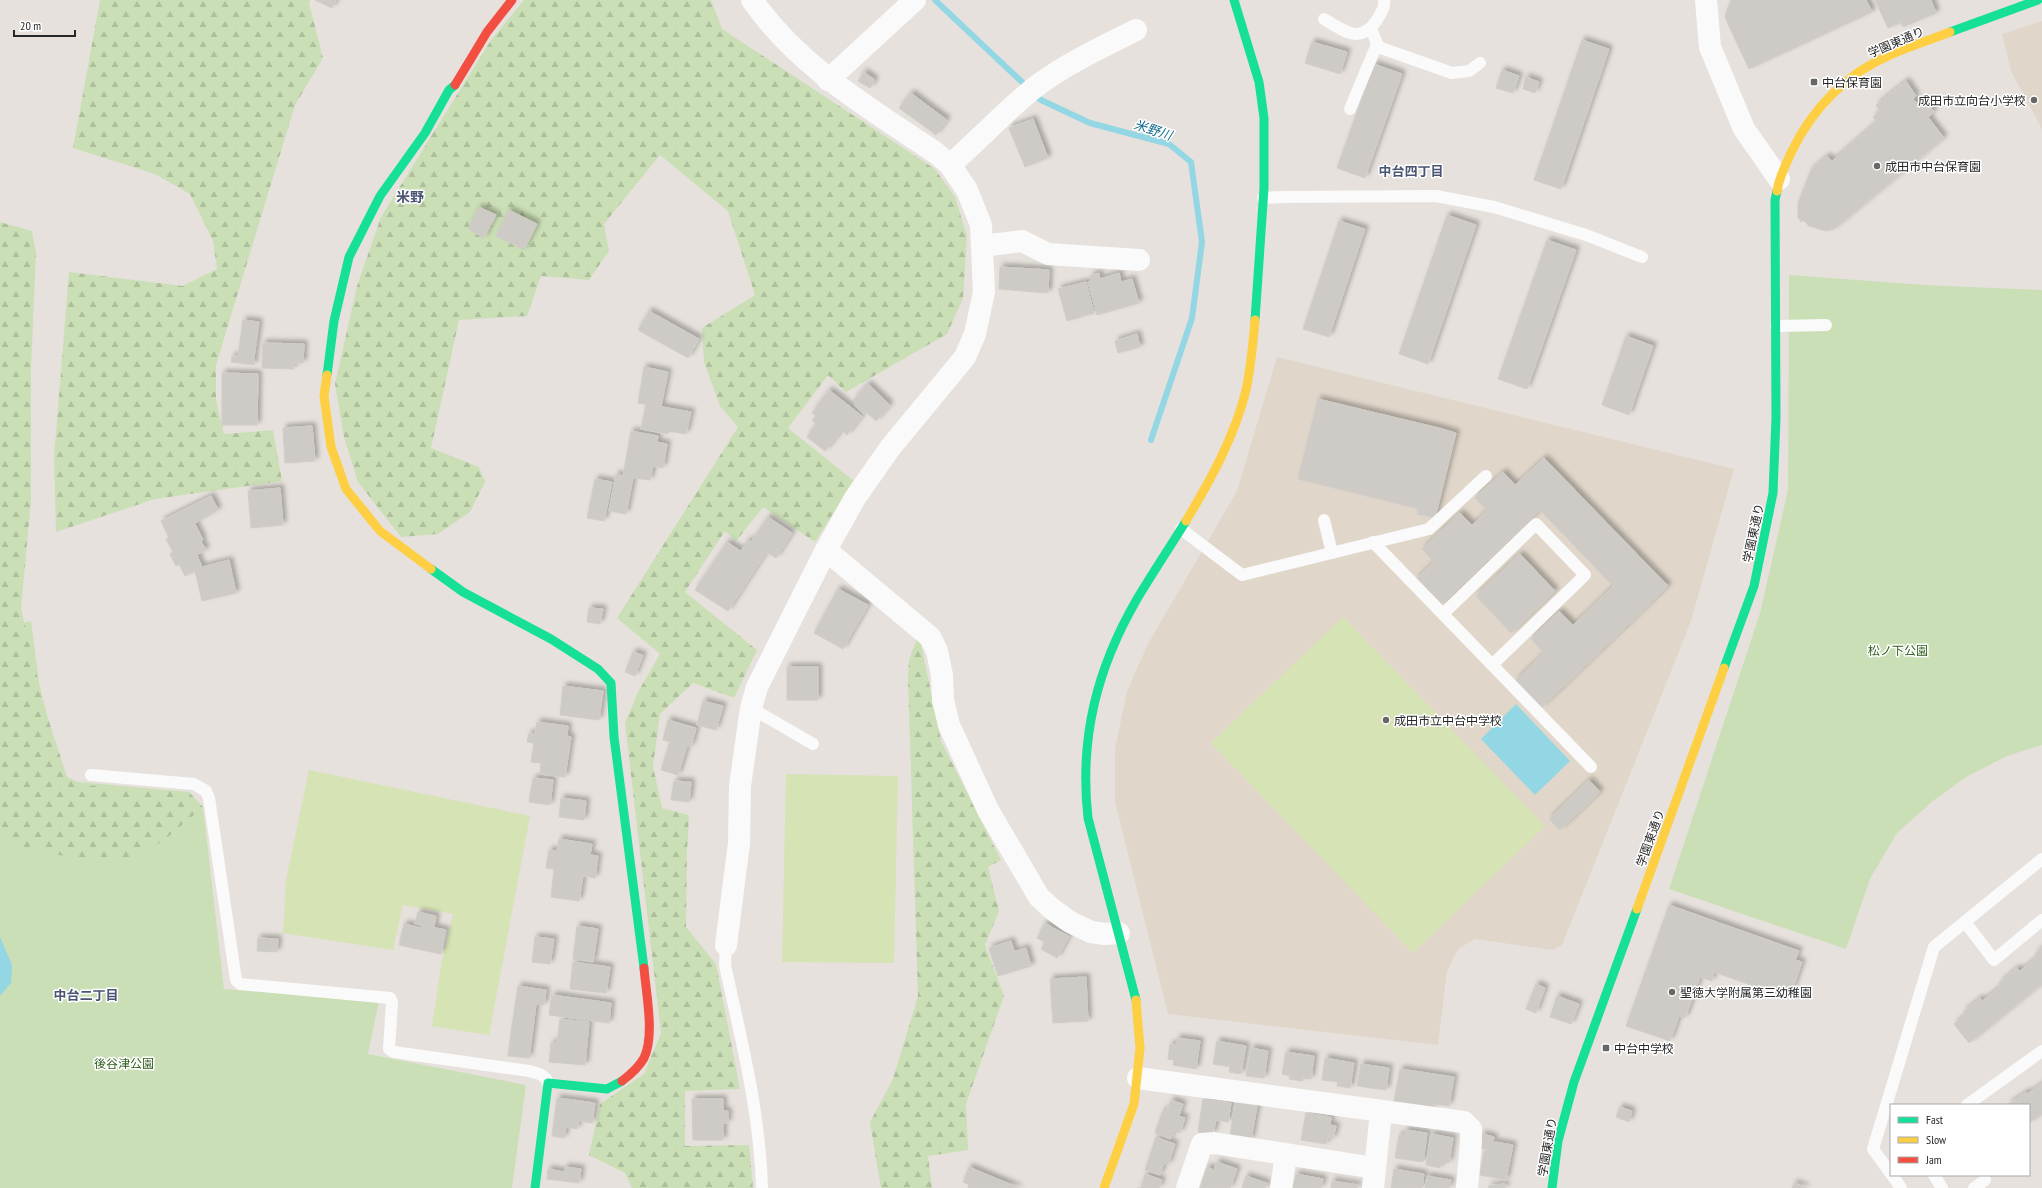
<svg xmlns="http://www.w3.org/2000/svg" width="2042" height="1188" font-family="'PT Sans Narrow','Noto Sans JP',sans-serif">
<defs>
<pattern id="forest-firs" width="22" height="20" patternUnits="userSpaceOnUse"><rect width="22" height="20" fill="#cbdfb6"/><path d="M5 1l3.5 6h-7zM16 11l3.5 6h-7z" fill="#aebf9c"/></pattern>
<filter id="shadow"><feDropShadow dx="3.5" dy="-3.5" stdDeviation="2" flood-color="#0004"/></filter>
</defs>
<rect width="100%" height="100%" fill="#e6e1dc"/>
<g fill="#e0d7ca">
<path d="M 2042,21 L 2042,129 L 2011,71 L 2002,34 Z"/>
<path d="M 1277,357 L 1734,469 L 1691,621 L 1562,945 L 1553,950 L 1475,939 L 1458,949 L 1447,971 L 1438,1045 L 1168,1014 L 1115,802 L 1115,749 L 1127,691 L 1148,644 L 1237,491 Z"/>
</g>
<g fill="#cbdfb6">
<path d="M 1789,275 L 1925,285 L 2042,290 L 2042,745 L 2007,756 L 1966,777 L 1933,801 L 1897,833 L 1870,879 L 1846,949 L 1669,889 L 1760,613 L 1788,490 Z"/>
<path d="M 31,621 L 48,752 L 68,781 L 188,792 L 203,807 L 224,989 L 379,1001 L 368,1054 L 526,1085 L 512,1188 L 0,1188 L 0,629 Z"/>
</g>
<g fill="url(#forest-firs)">
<path d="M 100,0 L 310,0 L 309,3 L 323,58 L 295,105 L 216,365 L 216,400 L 224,434 L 273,430 L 282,481 L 155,499 L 56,532 L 54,457 L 69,272 L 183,286 L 217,269 L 213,241 L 190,194 L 155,174 L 73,148 Z"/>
<path d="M 524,0 L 711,0 L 722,29 L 935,169 L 955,197 L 967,236 L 963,298 L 947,334 L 846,392 L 828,375 L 788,428 L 854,481 L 815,542 L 763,507 L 736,541 L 725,531 L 685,592 L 757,650 L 734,698 L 693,683 L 660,714 L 653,766 L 662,808 L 689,815 L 687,853 L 686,927 L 716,964 L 740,1089 L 685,1091 L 685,1146 L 749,1145 L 753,1188 L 632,1188 L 625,1173 L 589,1155 L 600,1104 L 644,1074 L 661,1033 L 625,723 L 638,692 L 660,654 L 617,618 L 738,427 L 720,406 L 704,362 L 702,328 L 755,295 L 728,211 L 660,155 L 604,224 L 609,251 L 589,280 L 541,276 L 527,316 L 459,320 L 431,448 L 479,467 L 485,482 L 470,512 L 438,534 L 401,537 L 358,482 L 344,437 L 335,384 L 357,286 L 381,217 L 491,40 Z"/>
<path d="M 0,222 L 32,231 L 36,253 L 31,368 L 31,501 L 21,609 L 46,712 L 67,777 L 84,785 L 189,792 L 203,807 L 162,842 L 124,860 L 88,861 L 30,849 L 0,840 Z"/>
<path d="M 917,638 L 921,644 L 941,741 L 1001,860 L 988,867 L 999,911 L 985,945 L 1004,996 L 966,1104 L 968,1150 L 928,1156 L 932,1188 L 881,1188 L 870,1122 L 893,1079 L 918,996 L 908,677 L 909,660 Z"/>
</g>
<g fill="#d6e3b4">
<path d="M 1343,617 L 1545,826 L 1413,953 L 1211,743 Z"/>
<path d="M 309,770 L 530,816 L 489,1035 L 432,1026 L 442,960 L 453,914 L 403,905 L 393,950 L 283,933 L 286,880 Z"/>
<path d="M 786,774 L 898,776 L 894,963 L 782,962 Z"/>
</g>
<g fill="#93d6e4">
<path d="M 1516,704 L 1570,761 L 1535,795 L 1481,739 Z"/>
<path d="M 0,937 L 12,965 L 11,983 L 0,996 Z"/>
</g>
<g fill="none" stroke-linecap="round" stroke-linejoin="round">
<path stroke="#93d6e4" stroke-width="6" d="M 935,0 L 1041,100 L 1090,123 L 1169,144 L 1191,162 L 1202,242 L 1192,318 L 1151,440"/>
</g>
<g fill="#cecbc7" stroke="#d0cdc9" filter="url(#shadow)">
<path d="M 315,0 L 336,0 L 332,8 Z"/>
<path d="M 1731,0 L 1781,0 L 1728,24 L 1725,16 Z"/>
<path d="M 1781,0 L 1866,0 L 1872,12 L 1749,69 L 1728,24 Z"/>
<path d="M 1875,0 L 1891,0 L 1900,23 L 1888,28 Z"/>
<path d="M 1891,0 L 1931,0 L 1936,13 L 1903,27 Z"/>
<path d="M 1582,40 L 1609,49 L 1561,189 L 1534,180 Z"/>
<path d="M 1312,42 L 1347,52 L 1340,74 L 1305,63 Z"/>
<path d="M 1374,64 L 1402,74 L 1365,178 L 1337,168 Z"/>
<path d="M 1502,70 L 1519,76 L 1513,93 L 1496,88 Z"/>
<path d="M 864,72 L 875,80 L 870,88 L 858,81 Z"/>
<path d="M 1526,77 L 1539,82 L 1535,93 L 1523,89 Z"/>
<path d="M 1906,81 L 1916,96 L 1913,99 L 1916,103 L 1923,99 L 1934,112 L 1928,117 L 1944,138 L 1834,229 L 1826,231 L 1809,226 L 1803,220 L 1801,222 L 1798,217 L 1798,203 L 1811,170 L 1827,156 L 1832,161 L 1877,122 L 1873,117 L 1880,111 L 1876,105 Z"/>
<path d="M 911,93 L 928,106 L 917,121 L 899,108 Z"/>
<path d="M 928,106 L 947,120 L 936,135 L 917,121 Z"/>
<path d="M 1033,119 L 1048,158 L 1025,167 L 1009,128 Z"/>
<path d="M 479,207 L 496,215 L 484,238 L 468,229 Z"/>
<path d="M 509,210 L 537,224 L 524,250 L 496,236 Z"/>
<path d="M 1447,215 L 1476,225 L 1428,364 L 1399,354 Z"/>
<path d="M 1339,221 L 1365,229 L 1329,337 L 1303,329 Z"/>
<path d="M 1547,240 L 1576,250 L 1527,389 L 1498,379 Z"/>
<path d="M 1000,267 L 1049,270 L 1048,293 L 999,289 Z"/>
<path d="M 1099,273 L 1100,279 L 1119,273 L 1121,282 L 1132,279 L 1139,303 L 1097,315 L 1088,282 L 1091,281 L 1090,276 Z"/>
<path d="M 1086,282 L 1094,313 L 1067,321 L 1058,289 Z"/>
<path d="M 649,311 L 699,339 L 688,358 L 638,330 Z"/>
<path d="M 243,320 L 259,322 L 254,358 L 238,356 Z"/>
<path d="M 1137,334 L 1140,347 L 1118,353 L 1115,341 Z"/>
<path d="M 1626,336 L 1653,346 L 1629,415 L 1602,405 Z"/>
<path d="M 263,343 L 304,344 L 303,363 L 294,363 L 293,369 L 262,368 Z"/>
<path d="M 232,356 L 254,358 L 254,365 L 231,362 Z"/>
<path d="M 644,367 L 668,372 L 661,407 L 638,403 Z"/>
<path d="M 222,373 L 258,374 L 257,425 L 222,425 Z"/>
<path d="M 868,384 L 890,405 L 876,421 L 866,412 L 864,414 L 854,405 L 856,403 L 853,400 Z"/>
<path d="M 829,390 L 862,416 L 847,435 L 842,430 L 825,451 L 807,437 L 816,424 L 812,420 L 816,416 L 812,413 Z"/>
<path d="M 1318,399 L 1439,428 L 1419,509 L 1298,479 Z"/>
<path d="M 646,404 L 691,412 L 686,434 L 668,431 L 668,434 L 641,429 Z"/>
<path d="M 312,426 L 315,461 L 285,463 L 283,428 Z"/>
<path d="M 1439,428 L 1456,433 L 1435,518 L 1417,514 Z"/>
<path d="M 631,431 L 658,436 L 657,442 L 667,444 L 663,468 L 653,466 L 650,480 L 633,478 L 626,514 L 609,511 L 616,474 L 623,476 Z"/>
<path d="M 1544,458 L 1668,586 L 1630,623 L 1603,596 L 1613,586 L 1540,510 L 1512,537 L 1475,498 L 1503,472 L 1515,485 Z"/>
<path d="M 595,479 L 612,482 L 604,521 L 587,518 Z"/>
<path d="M 280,488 L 283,525 L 251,528 L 248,491 Z"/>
<path d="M 211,496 L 218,510 L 195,523 L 187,508 Z"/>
<path d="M 187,508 L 203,540 L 187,549 L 179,533 L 169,538 L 161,521 Z"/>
<path d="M 1487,511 L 1512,537 L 1441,605 L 1416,579 L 1434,562 L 1422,549 L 1460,513 L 1472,525 Z"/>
<path d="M 768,517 L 792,533 L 776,558 L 751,542 Z"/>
<path d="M 179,533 L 185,546 L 173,552 L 166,539 Z"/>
<path d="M 748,540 L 767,552 L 759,563 L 741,551 Z"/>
<path d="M 201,541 L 206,550 L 191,558 L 187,549 Z"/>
<path d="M 727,542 L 759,563 L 728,611 L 695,590 Z"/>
<path d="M 185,546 L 191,558 L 176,566 L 170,554 Z"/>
<path d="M 1520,554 L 1555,591 L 1511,633 L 1476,596 Z"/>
<path d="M 197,555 L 202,567 L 229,560 L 236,593 L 202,601 L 195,571 L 185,576 L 179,564 Z"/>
<path d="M 838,589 L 868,605 L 843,649 L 814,633 Z"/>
<path d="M 1603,596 L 1630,623 L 1542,707 L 1516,680 L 1544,653 L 1531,639 L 1559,611 L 1573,625 Z"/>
<path d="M 589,608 L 603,609 L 600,624 L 587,622 Z"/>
<path d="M 633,652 L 643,655 L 635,676 L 625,672 Z"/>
<rect x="787" y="667" width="31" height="33"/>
<path d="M 563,686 L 603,691 L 599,720 L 560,715 Z"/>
<path d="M 703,701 L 723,706 L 716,730 L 697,725 Z"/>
<path d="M 668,720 L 696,728 L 691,747 L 663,740 Z"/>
<path d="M 537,722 L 568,726 L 567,736 L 571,737 L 565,777 L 540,774 L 541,763 L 531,762 L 534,743 L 527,742 L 529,733 L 535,734 Z"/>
<path d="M 670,741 L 687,746 L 678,775 L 661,770 Z"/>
<path d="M 533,778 L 553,780 L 550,805 L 529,802 Z"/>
<path d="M 1589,780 L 1600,792 L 1560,830 L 1549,819 Z"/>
<path d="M 674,781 L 691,782 L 689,802 L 671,800 Z"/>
<path d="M 561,798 L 586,801 L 584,820 L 559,817 Z"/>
<path d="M 559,839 L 592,844 L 590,855 L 598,856 L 595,878 L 583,876 L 579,901 L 551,897 L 554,869 L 546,868 L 549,850 L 557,851 Z"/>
<path d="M 1669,905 L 1799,951 L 1795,960 L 1802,962 L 1792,991 L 1785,988 L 1782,996 L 1714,972 L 1712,981 L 1700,977 L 1685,1018 L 1679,1016 L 1670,1041 L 1626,1026 Z"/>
<path d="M 418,912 L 436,916 L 434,927 L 415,924 Z"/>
<path d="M 1045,923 L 1053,928 L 1045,942 L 1037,938 Z"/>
<path d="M 404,924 L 422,928 L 417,949 L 399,945 Z"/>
<path d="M 422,925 L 446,930 L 441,954 L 417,949 Z"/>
<path d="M 577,926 L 598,929 L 593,962 L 573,959 Z"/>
<path d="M 1053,928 L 1069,936 L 1057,958 L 1041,949 Z"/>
<path d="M 535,937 L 554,939 L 550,964 L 532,962 Z"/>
<path d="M 258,938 L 278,939 L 277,952 L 257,951 Z"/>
<path d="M 1011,941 L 1014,951 L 992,958 L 989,948 Z"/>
<path d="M 1026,948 L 1031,966 L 998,976 L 992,958 Z"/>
<path d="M 2042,948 L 2042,984 L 1969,1043 L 1954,1024 L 1965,1015 L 1963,1012 L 1980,998 L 1982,1001 L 2001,986 L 1999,983 L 2017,968 L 2020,971 L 2037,957 L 2035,954 Z"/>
<path d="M 573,962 L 610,967 L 606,993 L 570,989 Z"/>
<path d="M 1086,977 L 1088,1021 L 1053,1023 L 1050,979 Z"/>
<path d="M 1536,984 L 1545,988 L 1536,1013 L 1526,1009 Z"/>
<path d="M 518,986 L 546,990 L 544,1005 L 536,1004 L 533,1028 L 512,1026 Z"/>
<path d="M 552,995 L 611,1003 L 609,1023 L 549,1015 Z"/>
<path d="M 1557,996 L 1579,1004 L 1571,1024 L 1550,1017 Z"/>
<path d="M 560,1019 L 589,1022 L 585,1065 L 549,1062 L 551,1043 L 557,1043 Z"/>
<path d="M 512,1026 L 533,1028 L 529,1058 L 508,1056 Z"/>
<path d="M 1177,1038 L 1200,1041 L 1196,1069 L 1173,1065 L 1174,1060 L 1168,1059 L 1170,1044 L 1176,1045 Z"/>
<path d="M 1217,1041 L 1246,1046 L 1241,1074 L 1229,1072 L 1230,1067 L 1213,1064 Z"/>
<path d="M 1251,1048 L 1268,1051 L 1264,1078 L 1246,1076 Z"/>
<path d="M 1286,1052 L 1314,1056 L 1311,1079 L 1303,1078 L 1302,1081 L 1289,1079 L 1290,1076 L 1282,1074 Z"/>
<path d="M 1325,1058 L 1354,1063 L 1350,1088 L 1337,1086 L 1338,1082 L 1322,1080 Z"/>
<path d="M 1361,1064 L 1389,1068 L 1386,1090 L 1357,1086 Z"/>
<path d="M 1400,1069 L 1454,1077 L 1449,1106 L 1435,1104 L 1434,1108 L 1394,1101 Z"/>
<path d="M 2042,1084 L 2042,1114 L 2029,1123 L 2029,1105 L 2007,1105 L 2026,1092 L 2027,1094 Z"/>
<path d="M 557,1098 L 581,1101 L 577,1129 L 566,1127 L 564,1138 L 552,1136 Z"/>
<path d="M 692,1099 L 723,1099 L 723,1111 L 728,1111 L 728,1123 L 723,1123 L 723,1140 L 693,1140 Z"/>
<path d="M 1203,1099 L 1231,1103 L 1228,1122 L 1216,1120 L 1213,1134 L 1198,1132 Z"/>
<path d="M 1171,1100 L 1183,1104 L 1179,1116 L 1185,1118 L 1180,1133 L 1174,1131 L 1170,1139 L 1155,1133 L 1163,1110 L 1166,1112 Z"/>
<path d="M 581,1101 L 595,1103 L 592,1123 L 578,1121 Z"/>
<path d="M 1235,1102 L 1257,1106 L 1251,1140 L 1230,1137 Z"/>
<path d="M 1620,1107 L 1632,1111 L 1629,1122 L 1616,1117 Z"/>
<path d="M 1306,1113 L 1331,1117 L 1330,1125 L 1336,1126 L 1333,1139 L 1328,1138 L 1326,1144 L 1301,1140 Z"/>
<path d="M 1405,1130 L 1427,1133 L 1423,1162 L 1395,1158 L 1399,1135 L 1404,1136 Z"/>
<path d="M 1431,1134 L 1453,1138 L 1449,1163 L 1441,1162 L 1440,1168 L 1426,1165 Z"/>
<path d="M 1482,1134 L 1494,1137 L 1492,1151 L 1479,1148 Z"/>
<path d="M 1156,1137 L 1175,1144 L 1168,1165 L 1164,1163 L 1160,1175 L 1145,1170 Z"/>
<path d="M 1495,1142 L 1513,1145 L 1506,1180 L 1480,1175 L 1484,1151 L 1493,1152 Z"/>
<path d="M 1217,1162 L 1237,1169 L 1230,1188 L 1200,1188 L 1207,1167 L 1214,1170 Z"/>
<path d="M 565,1167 L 581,1169 L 579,1183 L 547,1179 L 548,1169 L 564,1172 Z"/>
<path d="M 969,1167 L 1019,1188 L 968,1188 L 969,1185 L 963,1182 Z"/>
<path d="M 1394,1169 L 1424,1174 L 1422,1188 L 1391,1188 Z"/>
<path d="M 1145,1174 L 1162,1180 L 1159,1188 L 1137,1188 L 1141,1188 Z"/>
<path d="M 1296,1174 L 1323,1179 L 1321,1188 L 1293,1188 Z"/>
<path d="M 1246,1176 L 1267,1183 L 1265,1188 L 1242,1188 Z"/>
<path d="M 1427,1176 L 1451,1180 L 1449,1188 L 1425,1188 Z"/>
<path d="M 1332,1181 L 1358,1185 L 1357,1188 L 1331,1188 Z"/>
<path d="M 1794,1183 L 1807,1188 L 1792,1188 Z"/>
<path d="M 1505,1184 L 1506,1188 L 1489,1188 L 1488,1186 Z"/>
</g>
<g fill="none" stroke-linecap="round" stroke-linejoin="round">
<g stroke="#fbfafa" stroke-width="12">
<path d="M 1324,19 C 1344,31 1360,45 1377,20 C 1381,12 1385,9 1384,0"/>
<path d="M 1371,28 L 1377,44 L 1381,48 L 1452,73 L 1469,71 L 1480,63"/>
<path d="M 1350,109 L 1377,44"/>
<path d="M 1263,198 L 1282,197 L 1436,196 L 1494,207 L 1586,235 L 1642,257"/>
<path d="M 1776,326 L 1826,325"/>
<path d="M 1324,520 L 1332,553"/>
<path d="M 1181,529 L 1242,575 L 1429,529 L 1486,476"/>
<path d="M 1373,542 L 1591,767"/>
<path d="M 1443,614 L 1536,524 L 1585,575 L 1492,665"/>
<path d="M 751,708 L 813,744"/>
<path d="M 91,775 L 194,784 L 206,791 L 209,798 L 236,980 L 240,984 L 390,998 L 392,1002 L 389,1049 L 394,1052 L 529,1071 C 537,1073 545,1074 548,1083"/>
<path d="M 1965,922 L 1994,960 L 2042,920"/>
<path d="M 726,945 L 725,965 C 741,1039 760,1112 762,1188"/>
<path d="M 1967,1105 L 2042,1051"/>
<path d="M 1891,1174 L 1873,1149 L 1934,947 L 2042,859"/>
<path d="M 1892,1175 L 1901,1188"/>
<path d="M 1934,1175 L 1942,1188"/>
<path d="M 1974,1188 L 1985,1180"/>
</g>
<g stroke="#fbfafa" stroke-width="22">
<path d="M 1706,0 L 1710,47 L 1744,129 L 1779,179"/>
<path d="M 828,80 L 915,0"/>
<path d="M 950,165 C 974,144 997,120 1021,99 C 1054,69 1097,50 1136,30"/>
<path d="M 982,246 L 1022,241 L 1048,254 L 1139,260"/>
<path d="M 826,550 L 930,637 L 937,651 L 942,675 L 943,700 L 949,725 L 988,810 L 1039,897 L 1052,909 L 1070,922 L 1091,932 L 1105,934 L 1119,933"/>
<path d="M 726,945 L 739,843 L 740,786 L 751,708 L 757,687 L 826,550 L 855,498 L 890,448 L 965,357 L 975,334 L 984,292 L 981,225 L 967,190 L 950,165 L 936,153 C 869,108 799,67 752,0"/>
<path d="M 1138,1078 L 1464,1122 L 1471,1129 L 1471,1142 L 1467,1188"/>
<path d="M 1187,1188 L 1202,1144 L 1214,1143 L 1375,1168"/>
<path d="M 1281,1188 L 1286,1155"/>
<path d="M 1373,1188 L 1381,1112"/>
</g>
<g stroke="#16e098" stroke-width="9">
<path d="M 1234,0 L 1259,82 L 1264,118 L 1264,188 L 1255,320"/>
<path d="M 1950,32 L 2038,0"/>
<path d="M 327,375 L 334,321 L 349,257 L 380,196 L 425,133 L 449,90 L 455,85"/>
<path d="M 431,569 L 463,592 L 551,639 L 598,669 L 611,683 L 614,737 L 644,968"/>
<path d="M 1724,668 L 1754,586 L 1773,493 L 1776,418 L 1775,200 L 1777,191"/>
<path d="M 1136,1000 L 1088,818 C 1079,738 1097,668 1137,599 C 1153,572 1170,547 1186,521"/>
<path d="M 535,1188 L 548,1083 L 607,1089 L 622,1081"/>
<path d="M 1552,1188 L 1558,1141 L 1574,1082 L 1637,909"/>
</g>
<g stroke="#ffcf43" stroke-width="9">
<path d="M 1777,191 C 1779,177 1786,164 1792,151 C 1812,109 1847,73 1890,55 C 1910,46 1930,40 1950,32"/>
<path d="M 327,375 L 324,396 L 331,447 L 346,489 L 380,531 L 431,569"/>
<path d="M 1186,521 C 1210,481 1235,436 1246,390 C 1251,367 1253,344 1255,320"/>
<path d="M 1637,909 L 1724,668"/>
<path d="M 1104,1188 L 1134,1104 L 1140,1048 L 1136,1000"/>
</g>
<g stroke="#f24e42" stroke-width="9">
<path d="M 455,85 L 487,32 L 512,0"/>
<path d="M 622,1081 C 630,1075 639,1067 644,1058 C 655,1036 646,993 644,968"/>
</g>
</g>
<g fill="#6a6866" stroke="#fff" stroke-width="1.5">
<rect x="1810" y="78" width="8" height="8" rx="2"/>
<circle cx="2034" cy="100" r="4"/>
<circle cx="1877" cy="166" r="4"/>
<circle cx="1386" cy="720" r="4"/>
<circle cx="1672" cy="992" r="4"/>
<rect x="1602" y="1044" width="8" height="8" rx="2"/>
</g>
<g text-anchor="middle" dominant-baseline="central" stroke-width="3" stroke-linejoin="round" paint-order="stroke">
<g font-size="12" fill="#272727" stroke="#fff">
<text transform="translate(1896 42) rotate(-23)">学園東通り</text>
<text transform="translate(1753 533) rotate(-78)">学園東通り</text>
<text transform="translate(1650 838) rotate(-70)">学園東通り</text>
<text transform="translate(1547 1147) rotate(-80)">学園東通り</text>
</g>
<g font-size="12" fill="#272727" stroke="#fff" text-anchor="start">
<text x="1822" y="82">中台保育園</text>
<text x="2026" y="100" text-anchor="end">成田市立向台小学校</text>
<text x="1885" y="166">成田市中台保育園</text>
<text x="1394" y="720">成田市立中台中学校</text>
<text x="1680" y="992">聖徳大学附属第三幼稚園</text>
<text x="1614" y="1048">中台中学校</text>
</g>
<g font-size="12" fill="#2f5e1c" stroke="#fff">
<text x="1898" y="650">松ノ下公園</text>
<text x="124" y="1063">後谷津公園</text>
</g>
<g font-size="13" font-style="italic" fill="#146d8e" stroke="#fff">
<text transform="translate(1153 130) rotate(18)">米野川</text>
</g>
<g font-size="13" font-weight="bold" fill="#4a5574" stroke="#fff">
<text x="1411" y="171">中台四丁目</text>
<text x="86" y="995">中台二丁目</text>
</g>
<g font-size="14" font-weight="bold" fill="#4a5574" stroke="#fff">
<text x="410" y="197">米野</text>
</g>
</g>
<rect x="1890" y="1104" width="140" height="72" fill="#ffffff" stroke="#a9a9a9"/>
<rect x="1898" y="1117" width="20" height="6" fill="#16e098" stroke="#a9a9a9"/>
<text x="1926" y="1124" font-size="12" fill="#272727">Fast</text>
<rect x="1898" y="1137" width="20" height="6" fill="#ffcf43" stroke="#a9a9a9"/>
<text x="1926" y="1144" font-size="12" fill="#272727">Slow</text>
<rect x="1898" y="1157" width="20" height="6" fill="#f24e42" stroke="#a9a9a9"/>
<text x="1926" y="1164" font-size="12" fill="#272727">Jam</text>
<path d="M14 30v6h61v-6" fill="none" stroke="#272727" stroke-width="2"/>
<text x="20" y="30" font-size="12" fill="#272727" stroke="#ffffff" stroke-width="3" paint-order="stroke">20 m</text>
</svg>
